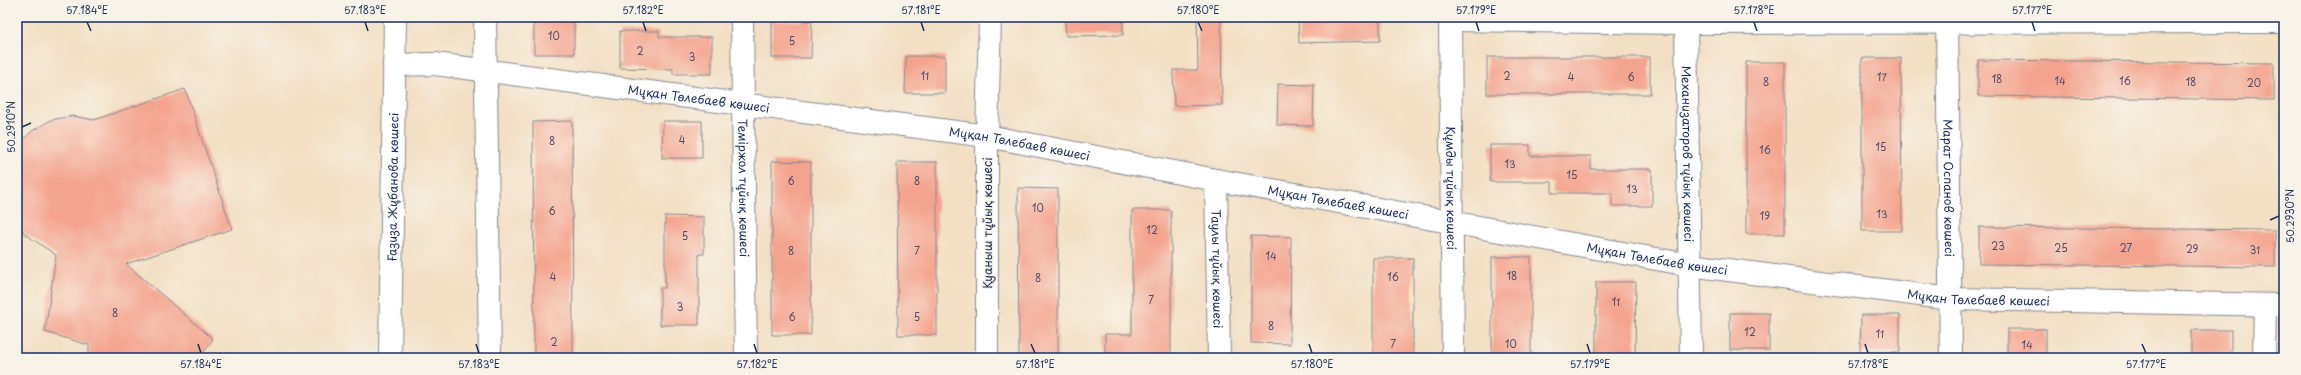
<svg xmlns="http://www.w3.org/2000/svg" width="2301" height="375" font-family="'Playpen Sans',sans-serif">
<rect width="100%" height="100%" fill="#f7f3e8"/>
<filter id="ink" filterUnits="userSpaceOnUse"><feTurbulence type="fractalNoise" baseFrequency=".025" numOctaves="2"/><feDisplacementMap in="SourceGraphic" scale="8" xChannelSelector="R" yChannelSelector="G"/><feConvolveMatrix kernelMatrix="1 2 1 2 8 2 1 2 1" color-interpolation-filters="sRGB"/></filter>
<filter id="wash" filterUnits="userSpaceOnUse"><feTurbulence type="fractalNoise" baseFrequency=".012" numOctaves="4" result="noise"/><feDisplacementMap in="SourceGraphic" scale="16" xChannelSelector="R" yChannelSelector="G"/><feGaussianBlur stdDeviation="0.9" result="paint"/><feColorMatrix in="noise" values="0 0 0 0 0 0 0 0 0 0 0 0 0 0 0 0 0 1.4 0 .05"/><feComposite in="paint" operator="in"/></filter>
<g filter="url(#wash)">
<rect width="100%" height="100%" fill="#f3dfc3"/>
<g id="blocks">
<g fill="#f4a48e">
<rect x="534" y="17" width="40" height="37"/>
<path d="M 1065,17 L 1123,17 L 1123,35 L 1066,36 Z"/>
<path d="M 1197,17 L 1221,17 L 1222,105 L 1174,106 L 1173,70 L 1198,70 Z"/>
<path d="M 1320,17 L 1380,17 L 1380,41 L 1299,43 L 1298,21 L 1320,20 Z"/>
<path d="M 772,21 L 812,21 L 811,58 L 772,58 Z"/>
<path d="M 620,31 L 659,31 L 659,37 L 712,37 L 712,74 L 673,74 L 673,69 L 620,68 Z"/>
<path d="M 906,56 L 945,56 L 945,93 L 905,93 Z"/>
<rect x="1487" y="57" width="163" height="37"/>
<path d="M 1862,58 L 1901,58 L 1902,231 L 1862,231 Z"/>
<path d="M 1978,60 L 2274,63 L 2274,100 L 1978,96 Z"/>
<rect x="1746" y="62" width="39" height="172"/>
<path d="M 1278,84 L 1314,85 L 1313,126 L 1277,125 Z"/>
<path d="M 185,89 L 232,229 L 126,264 L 213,339 L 200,358 L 89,358 L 89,345 L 45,332 L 56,255 L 25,234 L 17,222 L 17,146 L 32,131 L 51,120 L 73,116 L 94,120 Z"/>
<path d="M 572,121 L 573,358 L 534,358 L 533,122 Z"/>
<path d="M 663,121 L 702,121 L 702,158 L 662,158 Z"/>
<path d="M 1490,145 L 1530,145 L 1530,156 L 1591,156 L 1591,169 L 1652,169 L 1652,206 L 1612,206 L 1612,193 L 1552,193 L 1552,182 L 1490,182 Z"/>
<path d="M 772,161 L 811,162 L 811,335 L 772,335 Z"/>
<path d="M 897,162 L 937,162 L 937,335 L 898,335 Z"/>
<path d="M 1018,188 L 1058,189 L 1058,358 L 1019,358 Z"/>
<path d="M 1132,210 L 1171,210 L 1171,358 L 1105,358 L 1105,334 L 1132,334 Z"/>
<path d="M 665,216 L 704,217 L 704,254 L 699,254 L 699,325 L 660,325 L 660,288 L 665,288 Z"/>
<path d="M 1979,227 L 2275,230 L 2275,267 L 1979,264 Z"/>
<path d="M 1251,236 L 1291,237 L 1290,344 L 1251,343 Z"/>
<rect x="1492" y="257" width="39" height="101"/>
<rect x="1373" y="258" width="40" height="100"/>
<path d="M 1596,282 L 1636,282 L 1635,358 L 1596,358 Z"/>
<rect x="1730" y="313" width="39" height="37"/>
<path d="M 1861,315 L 1900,315 L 1900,352 L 1860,352 Z"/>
<rect x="2007" y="329" width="39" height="29"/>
<rect x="2191" y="330" width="40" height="28"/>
</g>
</g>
</g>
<g filter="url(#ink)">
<use href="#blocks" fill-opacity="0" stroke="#878790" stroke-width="1"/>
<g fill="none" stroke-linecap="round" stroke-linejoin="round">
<defs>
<g id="street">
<path d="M 485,17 L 490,358"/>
<path id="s1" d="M 742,17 L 746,358"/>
<path id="s2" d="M 1450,17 L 1453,358"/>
<path id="s3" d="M 1947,17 L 1951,358"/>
<path d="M 1450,20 L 1686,23 L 2284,22"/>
<path id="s4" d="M 1686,23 L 1691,358"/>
<path id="s5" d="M 394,65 L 435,64 L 987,136 L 1216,180 L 1690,265 L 1951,299 L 2284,305"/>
<path id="s6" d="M 1216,180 L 1219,358"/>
<path d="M 987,358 L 987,136 L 990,17"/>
<path d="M 2264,358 L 2265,305"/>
</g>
<g id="secondary">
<path id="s7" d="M 390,358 L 395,17"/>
</g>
</defs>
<use href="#street" stroke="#878790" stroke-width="24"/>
<use href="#secondary" stroke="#878790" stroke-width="24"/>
<use href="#street" stroke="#fff" stroke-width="22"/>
<use href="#secondary" stroke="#fff" stroke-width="22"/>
</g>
</g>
<path fill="none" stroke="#1b2f5e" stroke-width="1.5" d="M 87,22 L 91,31M 365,22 L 368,31M 643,22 L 646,31M 921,22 L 924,31M 1198,22 L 1202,31M 1476,22 L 1479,31M 1754,22 L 1757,31M 2032,22 L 2035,31M 22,127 L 31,123M 2270,220 L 2279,216M 198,344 L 201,353M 476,344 L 479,353M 754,344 L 757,353M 1031,344 L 1035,353M 1309,344 L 1312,353M 1587,344 L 1590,353M 1865,344 L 1868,353M 2142,344 L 2146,353"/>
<g text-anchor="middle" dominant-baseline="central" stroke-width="3" stroke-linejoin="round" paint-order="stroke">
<g font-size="10" fill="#514c6a">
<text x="554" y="35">10</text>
<text x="792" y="40">5</text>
<text x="640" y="50">2</text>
<text x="692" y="56">3</text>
<text x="925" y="75">11</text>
<text x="1507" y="75">2</text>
<text x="1571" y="76">4</text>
<text x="1631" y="76">6</text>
<text x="1882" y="76">17</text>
<text x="1997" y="78">18</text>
<text x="2060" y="80">14</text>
<text x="2125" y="80">16</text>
<text x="1766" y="81">8</text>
<text x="2191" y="81">18</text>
<text x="2254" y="82">20</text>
<text x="682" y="139">4</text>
<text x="552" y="140">8</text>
<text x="1881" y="146">15</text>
<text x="1765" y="149">16</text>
<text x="1510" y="163">13</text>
<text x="1572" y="174">15</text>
<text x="791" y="180">6</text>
<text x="917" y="180">8</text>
<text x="1632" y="188">13</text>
<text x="1038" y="207">10</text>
<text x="552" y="210">6</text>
<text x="1882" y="213">13</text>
<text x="1765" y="215">19</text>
<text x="1152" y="229">12</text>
<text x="685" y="235">5</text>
<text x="1998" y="245">23</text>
<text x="2061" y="247">25</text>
<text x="2126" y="247">27</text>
<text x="2192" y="248">29</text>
<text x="2255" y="249">31</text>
<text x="791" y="250">8</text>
<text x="917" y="250">7</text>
<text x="1271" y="255">14</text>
<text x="1512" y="275">18</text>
<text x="553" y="276">4</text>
<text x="1393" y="276">16</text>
<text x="1038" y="277">8</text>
<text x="1151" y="299">7</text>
<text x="1616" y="301">11</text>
<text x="680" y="306">3</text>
<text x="115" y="312">8</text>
<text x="792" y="316">6</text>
<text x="917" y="316">5</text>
<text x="1271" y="325">8</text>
<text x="1750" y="331">12</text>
<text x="1880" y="333">11</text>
<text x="554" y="341">2</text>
<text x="1393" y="343">7</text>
<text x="1511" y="343">10</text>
<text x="2027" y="344">14</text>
</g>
<g font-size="12" fill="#1b2f5e" stroke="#f7f3e8">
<text stroke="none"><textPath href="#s5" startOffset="307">Мұқан Төлебаев көшесі</textPath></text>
<text stroke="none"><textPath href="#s5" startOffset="631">Мұқан Төлебаев көшесі</textPath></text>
<text stroke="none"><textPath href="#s4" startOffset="131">Механизаторов тұйық көшесі</textPath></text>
<text stroke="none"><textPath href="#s7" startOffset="171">Ғазиза Жұбанова көшесі</textPath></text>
<text stroke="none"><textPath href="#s3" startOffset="171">Марат Оспанов көшесі</textPath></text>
<text stroke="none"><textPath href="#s1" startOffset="171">Теміржол тұйық көшесі</textPath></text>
<text stroke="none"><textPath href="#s2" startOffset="171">Құмды тұйық көшесі</textPath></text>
<text stroke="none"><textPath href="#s5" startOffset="955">Мұқан Төлебаев көшесі</textPath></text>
<text transform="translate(987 223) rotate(-90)">Қуаныш тұйық көшесі</text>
<text stroke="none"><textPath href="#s5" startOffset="1279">Мұқан Төлебаев көшесі</textPath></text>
<text stroke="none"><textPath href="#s6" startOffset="89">Таулы тұйық көшесі</textPath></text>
<text stroke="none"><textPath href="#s5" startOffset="1603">Мұқан Төлебаев көшесі</textPath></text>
</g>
</g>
<rect width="2301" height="375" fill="none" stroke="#f7f3e8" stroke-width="44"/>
<rect x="22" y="22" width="2257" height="331" fill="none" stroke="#1b2f5e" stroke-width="1.5"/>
<g font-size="10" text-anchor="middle" fill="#1b2f5e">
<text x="87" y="14">57.184°E</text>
<text x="365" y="14">57.183°E</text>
<text x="643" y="14">57.182°E</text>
<text x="921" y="14">57.181°E</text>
<text x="1198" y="14">57.180°E</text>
<text x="1476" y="14">57.179°E</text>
<text x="1754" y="14">57.178°E</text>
<text x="2032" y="14">57.177°E</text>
<text transform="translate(11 127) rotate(-90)" y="4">50.2910°N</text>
<text transform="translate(2290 216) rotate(-90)" y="4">50.2930°N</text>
<text x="201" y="368">57.184°E</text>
<text x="479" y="368">57.183°E</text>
<text x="757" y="368">57.182°E</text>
<text x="1035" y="368">57.181°E</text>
<text x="1312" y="368">57.180°E</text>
<text x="1590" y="368">57.179°E</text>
<text x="1868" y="368">57.178°E</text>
<text x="2146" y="368">57.177°E</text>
</g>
</svg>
